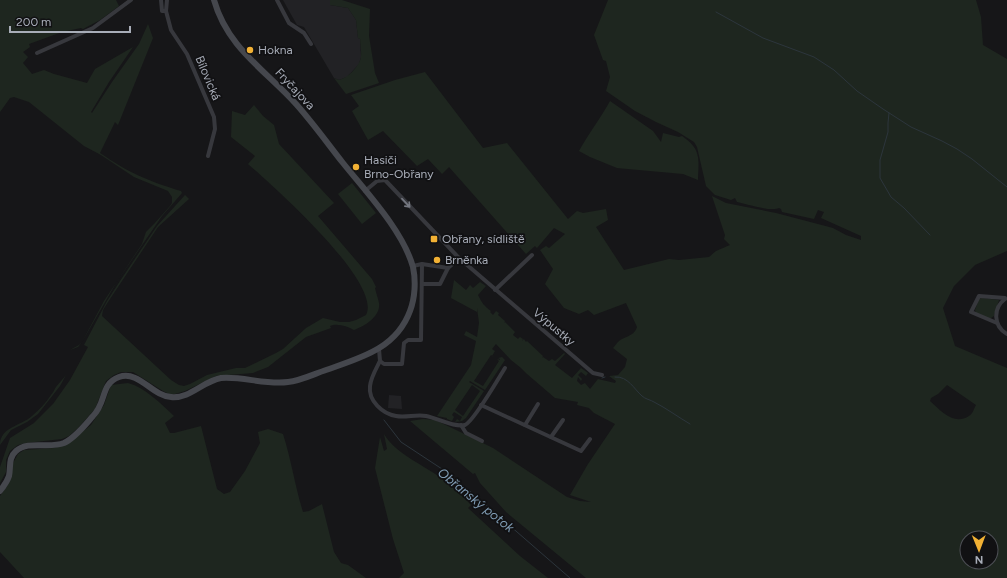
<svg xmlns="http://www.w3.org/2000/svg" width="1007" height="578" font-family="Figtree,sans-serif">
<rect width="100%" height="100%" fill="#161618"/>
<g fill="#222225">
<path d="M 283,0 L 330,0 L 330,5 L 348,8 L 356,20 L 358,38 L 360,39 L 361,57 L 359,64 L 347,77 L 339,80 L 334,78 L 304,27 L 297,25 Z"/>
<path d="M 389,395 L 401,396 L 402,409 L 388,408 Z"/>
</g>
<g fill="#1e261f" fill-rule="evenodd">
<path d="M 0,0 L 116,0 L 119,6 L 100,20 L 83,29 L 81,28 L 62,32 L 29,44 L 30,47 L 23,52 L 28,57 L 23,63 L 32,74 L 44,70 L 54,74 L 87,83 L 95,69 L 133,47 L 109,82 L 91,112 L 92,113 L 112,82 L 139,44 L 148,24 L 153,38 L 118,125 L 115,122 L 100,153 C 129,173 148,181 181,191 L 182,193 L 162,216 L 116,283 L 82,342 L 78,347 L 70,350 L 79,345 L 82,342 L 104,301 L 142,244 L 146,232 L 154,224 L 170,206 L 172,203 L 172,197 L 168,191 L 134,177 L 101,155 L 84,146 L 29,102 L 14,97 L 10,98 L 0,112 Z"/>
<path d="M 330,0 L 342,0 L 370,9 L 369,36 L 375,73 L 379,83 L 346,94 L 334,78 L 339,80 C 345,78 348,76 353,71 C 364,59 361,55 360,39 L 358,38 L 356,20 L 348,8 L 330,5 Z"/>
<path d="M 608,0 L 976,0 L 981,17 L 983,45 L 1007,59 L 1007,251 L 975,265 L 954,286 L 943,308 L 955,346 L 1007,368 L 1007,578 L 586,578 L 506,512 L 480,483 L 475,473 L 473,474 L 410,421 L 423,419 L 435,420 L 452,428 L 493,448 L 567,497 L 580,501 L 591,502 L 570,495 L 588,464 L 615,424 L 594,413 L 589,408 L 577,405 L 578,402 L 555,398 L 527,374 L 521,368 L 511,360 L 496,344 L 492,349 L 495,351 L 492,356 L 494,357 L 491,355 L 474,381 L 483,386 L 499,361 L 497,359 L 500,360 L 500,359 L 498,358 L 502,357 L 505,360 L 485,390 L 470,381 L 469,382 L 484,391 L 466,418 L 462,421 L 455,422 L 457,419 L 460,421 L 462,417 L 454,412 L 452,415 L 454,417 L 452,421 L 447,419 L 447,418 L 437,416 L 471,365 L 476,341 L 464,335 L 466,331 L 477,337 L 479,323 L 477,308 L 477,312 L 451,298 L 454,280 L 466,290 L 470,285 L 473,288 L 480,282 L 486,286 L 478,295 C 482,303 484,306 491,311 L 490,312 L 493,315 L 496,311 L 499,313 L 498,315 L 505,321 L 504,323 L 505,322 L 515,332 L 513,335 L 518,339 L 520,337 L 523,339 L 522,341 L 524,339 L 526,342 L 527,341 L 543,356 L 542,358 L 543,357 L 549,361 L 552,359 L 555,361 L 564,353 L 565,354 L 555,365 L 572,378 L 581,368 L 588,373 L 586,376 L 581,372 L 578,375 L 582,379 L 581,381 L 578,377 L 577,381 L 581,385 L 585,383 L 590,389 L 598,379 L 615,383 L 616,381 L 609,376 L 618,375 L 625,367 L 627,359 L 613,348 C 615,346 616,344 618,342 C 624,336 634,337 637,327 L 626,303 L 594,315 L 588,310 L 579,314 L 564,308 L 545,284 L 553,269 L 540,250 L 546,246 L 549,248 L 565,234 L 554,228 L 537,248 L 535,246 L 526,254 L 449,167 L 442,174 L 428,159 L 417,166 L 383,131 L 368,140 L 352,111 L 359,106 L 351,95 L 395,80 L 425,72 L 483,148 L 507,143 L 568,219 L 577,211 L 583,213 L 606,209 L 608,220 L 596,227 L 624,270 L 669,259 L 679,260 L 709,257 L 716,251 L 730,245 L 724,239 L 725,235 L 712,196 L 726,203 L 776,213 L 833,228 L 846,235 L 861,240 L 861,236 L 821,218 L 824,212 L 818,210 L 814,219 L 782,212 L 781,209 L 779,208 C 772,212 746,204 737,202 L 735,198 L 731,200 L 715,195 L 706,186 L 697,147 L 694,142 L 678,132 L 656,122 L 635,111 L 606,91 L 610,77 L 606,61 L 603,60 L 594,35 ZM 472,385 L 480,391 L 463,416 L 455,410 ZM 947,385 L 976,405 C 974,408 973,414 969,416 C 954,426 941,411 930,401 L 931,398 L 938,394 ZM 967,538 L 991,538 L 991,562 L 967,562 Z"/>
<path d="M 610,101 L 653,131 L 661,142 L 663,133 L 679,137 L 682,136 C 701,149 699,158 698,180 L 683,174 L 617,168 L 590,157 L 579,151 C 588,134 601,118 610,101 Z"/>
<path d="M 254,105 L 263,116 L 274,125 L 279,144 L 334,203 L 318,216 L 372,279 L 376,287 L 375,288 C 376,293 378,298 379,303 C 381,316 365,326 354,330 C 347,326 337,323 330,326 L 331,328 L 306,337 L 268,367 L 253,373 L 216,376 L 185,391 L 175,394 L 171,395 L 163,391 L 133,372 L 121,372 L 114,375 L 106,381 L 95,409 L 78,428 L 69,436 L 62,439 L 26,443 L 18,445 L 10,451 L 6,460 L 6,472 L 0,483 L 0,467 L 10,438 L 34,423 L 53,404 L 70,380 L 88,347 L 84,345 L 107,301 L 122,278 L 157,226 L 185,195 L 189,199 L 158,227 L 108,302 L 103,310 L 102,316 L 171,380 L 179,385 L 184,386 L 190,384 L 207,375 L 236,368 L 245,368 L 276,353 L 283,349 L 306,328 L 323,318 L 340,322 L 349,322 L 356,320 L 366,315 C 383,283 272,185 248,164 L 255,156 L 231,137 L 232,111 L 245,115 Z"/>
<path d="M 352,183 L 376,213 L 362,224 L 338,194 Z"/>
<path d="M 982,298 L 999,300 L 994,316 L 991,318 L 988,318 L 976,313 L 975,310 L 979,299 Z"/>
<path d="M 66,375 L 60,386 L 38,414 L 27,422 L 11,430 L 0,445 C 0,427 21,426 32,416 C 39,410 46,403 51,395 C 53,393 54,390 56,387 C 59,383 62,380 66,375 Z"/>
<path d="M 128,383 C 146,388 161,404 174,416 L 165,423 L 170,433 L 174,433 L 201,426 L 217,489 L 224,494 L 230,492 L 245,471 L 260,443 L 258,432 L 268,429 L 283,434 C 291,459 295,486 303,512 L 309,511 L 322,504 L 334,552 L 341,563 L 348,565 L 366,578 L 24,578 L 0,552 L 0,496 L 7,486 L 11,477 L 12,465 L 18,454 L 24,450 L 54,448 L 66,445 L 91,425 L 104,405 L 111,385 Z"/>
<path d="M 384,434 C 395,453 420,463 438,476 C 450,485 461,494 471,505 L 468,508 L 520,556 L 548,578 L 399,578 L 404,573 L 393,539 L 375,468 L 380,437 L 384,451 L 387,449 Z"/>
</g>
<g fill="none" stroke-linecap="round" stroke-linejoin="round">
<g stroke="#2c353c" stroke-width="1">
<path d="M 716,12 L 763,38 L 814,57 L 834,70 L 857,91 L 883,109 L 911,127 L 942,141 L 957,149 L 972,159 L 1007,187"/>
<path d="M 889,113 L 888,123 L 888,132 L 880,160 L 880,178 L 891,197 L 904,208 L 930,235"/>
<path d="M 615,377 C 628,376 634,389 642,396 C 645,399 651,400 654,402 C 666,408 678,417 690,424"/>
<path d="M 602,378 L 605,377"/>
<path d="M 384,420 L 401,442 L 442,469 L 471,492 L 570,578"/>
</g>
<g stroke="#37383d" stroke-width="4">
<path d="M 161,0 L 162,11 L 166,11"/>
<path d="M 167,0 L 166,11 L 171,30 L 187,54 L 214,117 L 215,129 L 208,156"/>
<path d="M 277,0 L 289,23 L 304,33 L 311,44"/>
<path d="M 37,53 L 93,28 L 131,0"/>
<path d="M 365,191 L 377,181 L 385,180 L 459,258 L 593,373 L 602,375"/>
<path d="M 413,266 L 422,264 L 448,268 L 459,258"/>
<path d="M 423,284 L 440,284 L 448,268"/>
<path d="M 495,290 L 532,255"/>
<path d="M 1005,299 C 993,308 993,326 1007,334"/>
<path d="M 997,323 L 971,312 L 979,296 L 1005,298"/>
<path d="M 379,349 L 380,361"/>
<path d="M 380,361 C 376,369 371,377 370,386 C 368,401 383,414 396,416 C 406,418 416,414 426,416 C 437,418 455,428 465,425 C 474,421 498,379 505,368"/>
<path d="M 380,361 L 384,364 L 402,364 L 404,343 L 408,340 L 421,340 L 422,264"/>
<path d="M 481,405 L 581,451 L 590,439"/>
<path d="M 461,425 L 466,433 L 482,441"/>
<path d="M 525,425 L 538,404"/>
<path d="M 551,437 L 563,420"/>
</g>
<path stroke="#45474d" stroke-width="6" d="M 0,491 C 4,486 7,482 9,476 C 11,467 8,458 16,451 C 28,440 49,449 64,443 C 75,438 85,425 93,416 C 107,402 100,384 119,377 C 139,370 152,396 171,397 C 190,399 203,381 221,378 C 242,376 265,385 288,382 C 300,381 314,374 326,370 C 360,358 396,349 410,311 C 415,298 416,281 413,267 C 403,231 367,193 343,163 C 328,144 313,123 296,104 C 265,70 227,47 214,0"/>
</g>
<defs><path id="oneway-shaft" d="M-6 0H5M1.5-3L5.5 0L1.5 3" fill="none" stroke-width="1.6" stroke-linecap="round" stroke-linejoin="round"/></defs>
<use stroke="#757881" href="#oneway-shaft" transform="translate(406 203) rotate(47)"/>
<g fill="#f2b134" stroke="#111113" stroke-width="1.5">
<circle cx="250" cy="50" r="4"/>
<circle cx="356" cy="167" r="4"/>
<rect x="430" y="235" width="8" height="8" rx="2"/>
<circle cx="437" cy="260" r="4"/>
</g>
<g text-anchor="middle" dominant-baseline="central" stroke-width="3.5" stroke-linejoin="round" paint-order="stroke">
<g font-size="12" fill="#a8adb8" stroke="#111113" text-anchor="start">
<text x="258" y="50">Hokna</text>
<text x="364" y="160">Hasiči<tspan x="364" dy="14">Brno-Obřany</tspan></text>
<text x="442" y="239">Obřany, sídliště</text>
<text x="445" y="260">Brněnka</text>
</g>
<g font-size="12" fill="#a8adb8" stroke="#111113">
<text transform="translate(208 78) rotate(67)">Bílovická</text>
<text transform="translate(295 89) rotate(47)">Fryčajova</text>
<text transform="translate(554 327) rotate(40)">Výpustky</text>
</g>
<g font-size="13" font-style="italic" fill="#7f9bb3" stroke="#111113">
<text transform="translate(476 500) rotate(39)">Obřanský potok</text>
</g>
</g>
<g transform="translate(979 550) rotate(179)"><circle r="19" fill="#111113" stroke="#4d4f55"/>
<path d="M0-3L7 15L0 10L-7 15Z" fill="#f2b134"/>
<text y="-6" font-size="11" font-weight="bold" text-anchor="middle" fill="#a8adb8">N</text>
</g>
<path d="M10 26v6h120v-6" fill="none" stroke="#a8adb8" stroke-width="2"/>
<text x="16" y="26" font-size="12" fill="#a8adb8" stroke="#111113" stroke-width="3" paint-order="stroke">200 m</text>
</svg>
